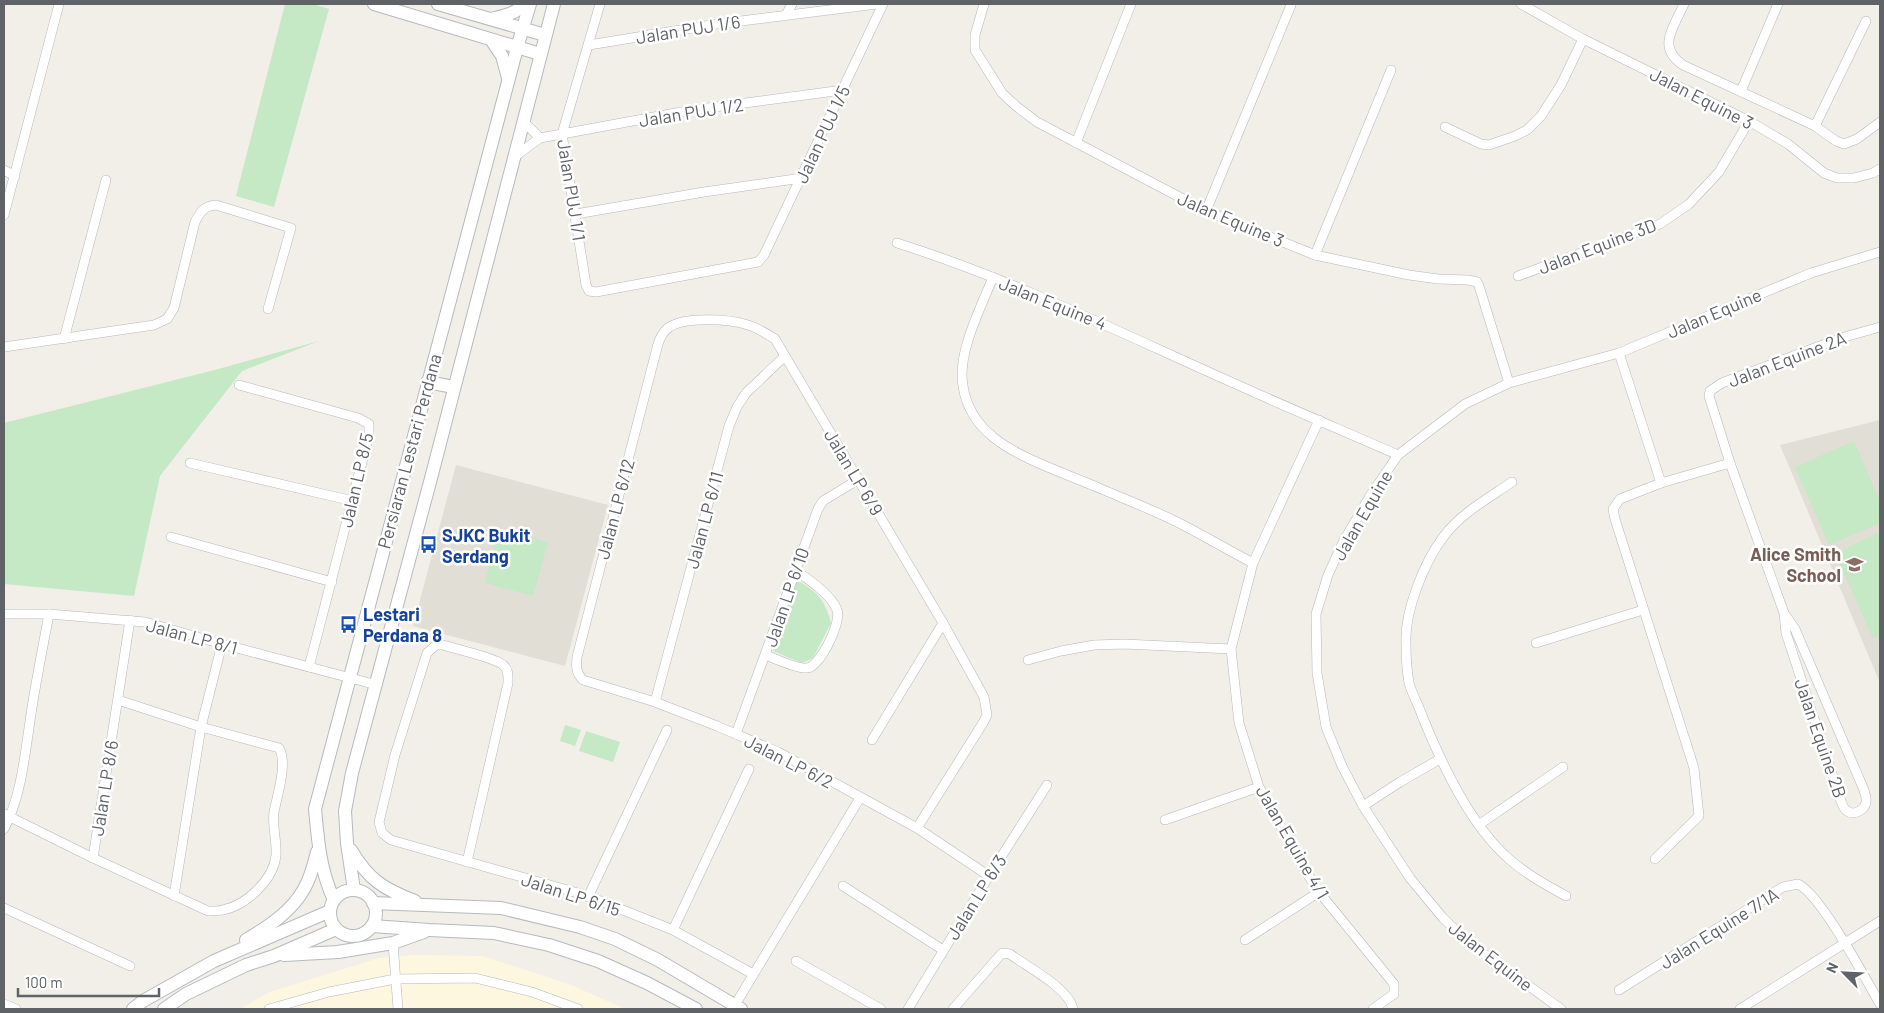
<svg xmlns="http://www.w3.org/2000/svg" width="1884" height="1013" font-family="Barlow,sans-serif">
<rect width="100%" height="100%" fill="#f1efe8"/>
<path fill="#fef7e0" d="M 414,955 L 483,956 L 571,985 L 625,1009 L 240,1009 L 270,992 L 379,958 Z"/>
<g fill="#e1ded6">
<path d="M 1880,420 L 1880,683 L 1780,445 Z"/>
<path d="M 456,465 L 608,505 L 565,666 L 413,626 Z"/>
</g>
<g fill="#c5e8c5">
<path d="M 285,4 L 313,4 L 329,9 L 274,207 L 236,196 Z"/>
<path d="M 319,341 L 242,371 L 160,476 L 134,596 L 4,584 L 4,423 L 211,371 Z"/>
<path d="M 1854,441 L 1880,502 L 1880,523 L 1829,545 L 1795,467 Z"/>
<path d="M 498,529 L 548,542 L 533,596 L 485,583 Z"/>
<path d="M 1880,532 L 1880,635 L 1873,638 L 1835,553 Z"/>
<path d="M 795,579 C 817,592 824,598 831,623 L 813,658 L 802,663 L 773,651 Z"/>
<path d="M 565,725 L 581,730 L 575,746 L 560,741 Z"/>
<path d="M 586,731 L 620,742 L 613,762 L 579,751 Z"/>
</g>
<g fill="none" stroke-linecap="round" stroke-linejoin="round">
<defs>
<g id="street">
<path d="M 600,4 L 562,134 L 586,285 L 589,291 L 596,292 L 758,262 L 764,255 L 883,4"/>
<path d="M 984,4 L 975,35 L 975,50 L 1002,93 L 1016,106 L 1037,122 L 1206,211 L 1315,255 L 1409,275 L 1438,279 L 1468,280 L 1477,282 L 1479,286 L 1509,383"/>
<path d="M 1521,4 L 1583,39 L 1749,121 L 1788,144 L 1824,173 L 1837,178 L 1854,178 L 1873,173 L 1880,169"/>
<path d="M 1684,4 C 1674,27 1656,47 1683,65 L 1815,126 L 1836,141 L 1844,144 L 1857,139 L 1880,122"/>
<path d="M 786,15 L 792,4"/>
<path d="M 589,45 L 717,24 L 877,4"/>
<path d="M 1741,91 L 1778,4"/>
<path d="M 523,121 L 540,138"/>
<path d="M 1815,126 L 1866,21"/>
<path d="M 1445,127 L 1481,144 L 1489,145 L 1515,136 L 1527,130 L 1541,116 L 1561,85 L 1583,39"/>
<path d="M 1076,143 L 1131,4"/>
<path d="M 514,157 L 540,138 L 562,134 L 692,110 L 843,90"/>
<path d="M 4,170 L 15,176"/>
<path d="M 1206,211 L 1291,5"/>
<path d="M 576,214 L 704,192 L 802,178"/>
<path d="M 4,215 L 59,4"/>
<path d="M 897,243 C 1020,282 1131,338 1249,390 C 1298,412 1348,433 1398,455"/>
<path d="M 1315,255 L 1391,70"/>
<path d="M 1518,276 L 1660,224 L 1689,204 L 1719,172 L 1749,121"/>
<path d="M 993,277 C 981,308 957,352 963,386 C 966,406 977,424 993,437 C 1020,459 1067,474 1099,488 C 1127,500 1156,511 1183,525 C 1206,537 1230,551 1253,563"/>
<path d="M 64,339 L 106,180"/>
<path d="M 4,347 L 154,325 L 167,319 L 174,308 L 195,222 C 200,212 204,206 216,205 L 291,228 L 268,309"/>
<path d="M 1619,353 L 1661,483"/>
<path d="M 239,385 L 358,418 L 369,424 L 369,435 L 309,667"/>
<path d="M 1319,420 L 1253,563 L 1231,649 L 1239,723 L 1259,787 L 1303,867 L 1319,892 L 1394,984 L 1394,994 L 1373,1009"/>
<path d="M 190,463 L 353,501"/>
<path d="M 1512,482 C 1489,498 1461,513 1444,536 C 1424,562 1404,612 1406,645 C 1406,657 1407,671 1409,683 C 1412,694 1419,706 1423,718 C 1442,764 1470,825 1509,859 C 1526,874 1546,885 1566,896"/>
<path d="M 171,537 L 332,582"/>
<path d="M 1784,613 L 1786,633 L 1841,801 C 1842,804 1844,809 1847,811 C 1854,816 1865,810 1866,802 C 1867,798 1865,794 1864,790 L 1795,629 L 1784,613 L 1730,463 L 1709,396 L 1710,391 L 1722,383 L 1841,338 L 1880,327"/>
<path d="M 4,614 L 49,614 L 145,622 L 222,644 L 377,685"/>
<path d="M 1536,643 L 1643,610"/>
<path d="M 766,655 C 776,659 797,669 807,668 C 820,667 842,622 837,610 C 832,595 808,579 795,570"/>
<path d="M 1028,660 L 1061,651 L 1094,645 L 1124,644 L 1231,649"/>
<path d="M 655,702 L 729,426 L 737,407 L 746,393 L 785,356"/>
<path d="M 736,734 L 818,509 L 823,501 L 859,479"/>
<path d="M 872,740 L 943,623"/>
<path d="M 1363,806 L 1400,782 L 1440,759"/>
<path d="M 4,814 L 93,858 L 130,620"/>
<path d="M 1165,820 L 1259,787"/>
<path d="M 1480,824 L 1563,767"/>
<path d="M 917,828 L 983,723 L 987,715 L 984,697 L 943,623 L 775,339 C 767,334 758,328 748,325 C 730,319 684,316 668,328 C 663,332 660,338 658,344 L 577,657 C 576,667 576,673 583,680 L 655,702 L 717,726 L 778,752 L 917,828 L 989,876"/>
<path d="M 4,829 C 20,799 24,762 29,728 C 34,690 42,652 49,614"/>
<path d="M 93,858 L 208,911 C 213,911 219,911 223,910 C 247,905 274,879 276,855 C 277,841 272,826 274,812 C 277,796 288,763 279,748 L 201,727 L 118,700"/>
<path d="M 1655,859 L 1699,816 L 1694,768 L 1615,519 L 1613,509 L 1620,499 L 1661,483 L 1730,463"/>
<path d="M 467,862 L 508,683 C 508,677 509,669 503,665 C 496,658 455,649 443,645 L 436,645 L 427,653 L 395,755 L 379,822 L 382,833 L 391,840 L 585,895 L 673,930 L 753,974"/>
<path d="M 843,886 L 943,950"/>
<path d="M 174,896 L 201,727 L 222,644"/>
<path d="M 588,897 L 667,730"/>
<path d="M 4,908 L 130,966"/>
<path d="M 673,930 L 749,769"/>
<path d="M 1245,940 L 1319,892"/>
<path d="M 393,943 L 398,1009"/>
<path d="M 796,961 L 881,1009"/>
<path d="M 1619,990 L 1783,887 L 1798,884 C 1821,895 1865,978 1880,1004"/>
<path d="M 4,1004 L 16,1009"/>
<path d="M 735,1005 L 860,798"/>
<path d="M 269,1009 L 329,992 L 395,979 L 475,978 L 532,992 L 578,1009"/>
<path d="M 908,1009 L 989,876 L 1047,785"/>
<path d="M 953,1009 L 1002,953 L 1010,954 C 1027,967 1069,988 1073,1009"/>
<path d="M 1561,1009 L 1470,944 L 1443,918 L 1410,878 L 1363,806 L 1342,766 L 1326,727 L 1317,673 L 1316,614 L 1328,575 L 1343,542 L 1370,496 L 1398,455 L 1465,404 L 1509,383 L 1619,353 L 1811,273 L 1880,252"/>
<path d="M 1740,1009 L 1880,921"/>
</g>
<g id="secondary">
<path d="M 374,4 L 540,54"/>
<path d="M 438,4 L 545,35"/>
<path d="M 491,19 C 503,16 516,14 524,4"/>
<path d="M 492,41 L 502,56 L 508,78"/>
<path d="M 427,382 L 454,387"/>
<path d="M 351,850 C 368,879 383,889 415,901"/>
<path d="M 354,890 L 347,843 L 345,811 L 352,773 L 430,482 L 554,4"/>
<circle cx="353" cy="913" r="23"/>
<path d="M 334,900 C 320,870 318,841 315,809 L 517,48 L 530,4"/>
<path d="M 373,903 L 501,908 L 580,927 L 615,939 L 658,960 L 741,1009"/>
<path d="M 372,926 L 429,930 L 494,933 L 549,945 L 598,961 L 647,983 L 696,1009"/>
<path d="M 246,940 C 268,927 292,911 304,889 C 311,877 314,864 317,852"/>
<path d="M 284,955 L 338,952 L 393,943 L 424,932"/>
<path d="M 133,1009 L 143,1001 L 214,961 L 330,911"/>
<path d="M 164,1009 L 186,994 L 246,965 L 274,956 L 336,929"/>
</g>
</defs>
<use href="#street" stroke="#b5b8bc" stroke-width="10"/>
<use href="#secondary" stroke="#b6babf" stroke-width="14"/>
<use href="#street" stroke="#fff" stroke-width="9"/>
<use href="#secondary" stroke="#fff" stroke-width="12"/>
</g>
<defs>
<symbol id="bus-bare" viewBox="-9 -9 18 18"><path d="M-5-6H5V4H4V6H2V4H-2V6H-4V4H-5ZM-3.5-4V0h7V-4ZM-3.5 1.2v1.5H-2V1.2ZM2 1.2v1.5H3.5V1.2Z" fill="#1a4fb4" stroke="#fff" stroke-width="2.5" paint-order="stroke"/></symbol>
<symbol id="school-bare" viewBox="-9 -9 18 18"><path d="M0-5L7-2L0 1L-7-2ZM-4 1L0 2.5L4 1V4Q0 6-4 4Z" fill="#8d6e63" stroke="#fff" stroke-width="2.5" paint-order="stroke"/></symbol>
</defs>
<g fill-rule="evenodd">
<use href="#bus-bare" x="416" y="532" width="25" height="25"/>
<use href="#school-bare" x="1842" y="552" width="25" height="25"/>
<use href="#bus-bare" x="336" y="612" width="25" height="25"/>
</g>
<g text-anchor="middle" dominant-baseline="central" stroke-width="5" stroke-linejoin="round" paint-order="stroke">
<g font-size="18" fill="#5f6368" stroke="#fff">
<text transform="translate(688 29) rotate(-9)">Jalan PUJ 1/6</text>
<text transform="translate(1702 98) rotate(27)">Jalan Equine 3</text>
<text transform="translate(691 112) rotate(-9)">Jalan PUJ 1/2</text>
<text transform="translate(822 134) rotate(-65)">Jalan PUJ 1/5</text>
<text transform="translate(572 190) rotate(81)">Jalan PUJ 1/1</text>
<text transform="translate(1231 219) rotate(23)">Jalan Equine 3</text>
<text transform="translate(1597 246) rotate(-21)">Jalan Equine 3D</text>
<text transform="translate(1053 303) rotate(22)">Jalan Equine 4</text>
<text transform="translate(1714 313) rotate(-23)">Jalan Equine</text>
<text transform="translate(1787 359) rotate(-21)">Jalan Equine 2A</text>
<text transform="translate(409 451) rotate(-75)">Persiaran Lestari Perdana</text>
<text transform="translate(854 472) rotate(59)">Jalan LP 6/9</text>
<text transform="translate(356 480) rotate(-77)">Jalan LP 8/5</text>
<text transform="translate(615 509) rotate(-75)">Jalan LP 6/12</text>
<text transform="translate(1362 515) rotate(-60)">Jalan Equine</text>
<text transform="translate(704 520) rotate(-75)">Jalan LP 6/11</text>
<text transform="translate(786 597) rotate(-71)">Jalan LP 6/10</text>
<text transform="translate(192 636) rotate(15)">Jalan LP 8/1</text>
<text transform="translate(1821 738) rotate(71)">Jalan Equine 2B</text>
<text transform="translate(789 761) rotate(27)">Jalan LP 6/2</text>
<text transform="translate(104 788) rotate(-81)">Jalan LP 8/6</text>
<text transform="translate(1293 842) rotate(60)">Jalan Equine 4/1</text>
<text transform="translate(571 894) rotate(18)">Jalan LP 6/15</text>
<text transform="translate(976 897) rotate(-58)">Jalan LP 6/3</text>
<text transform="translate(1719 928) rotate(-32)">Jalan Equine 7/1A</text>
<text transform="translate(1491 956) rotate(38)">Jalan Equine</text>
</g>
<g font-size="18" font-weight="bold" fill="#164399" stroke="#fff" text-anchor="start">
<text x="442" y="535">SJKC Bukit<tspan x="442" dy="21">Serdang</tspan></text>
<text x="363" y="614">Lestari<tspan x="363" dy="21">Perdana 8</tspan></text>
</g>
<g font-size="18" font-weight="bold" fill="#785e54" stroke="#fff" text-anchor="end">
<text x="1841" y="554">Alice Smith<tspan x="1841" dy="21">School</tspan></text>
</g>
</g>
<rect width="1884" height="1013" fill="none" stroke="#5f6368" stroke-width="10"/>
<g transform="translate(1844 973) rotate(294)" stroke="#ffffff" stroke-width="4" paint-order="stroke">
<path d="M0-4L9 19L0 12L-9 19Z" fill="#5f6368"/>
<text y="-8" font-size="14" font-weight="bold" text-anchor="middle" fill="#5f6368">N</text>
</g>
<path d="M18 988v8h141v-8" fill="none" stroke="#5f6368" stroke-width="2.5"/>
<text x="25" y="988" font-size="15" fill="#5f6368" stroke="#ffffff" stroke-width="4" paint-order="stroke">100 m</text>
</svg>
